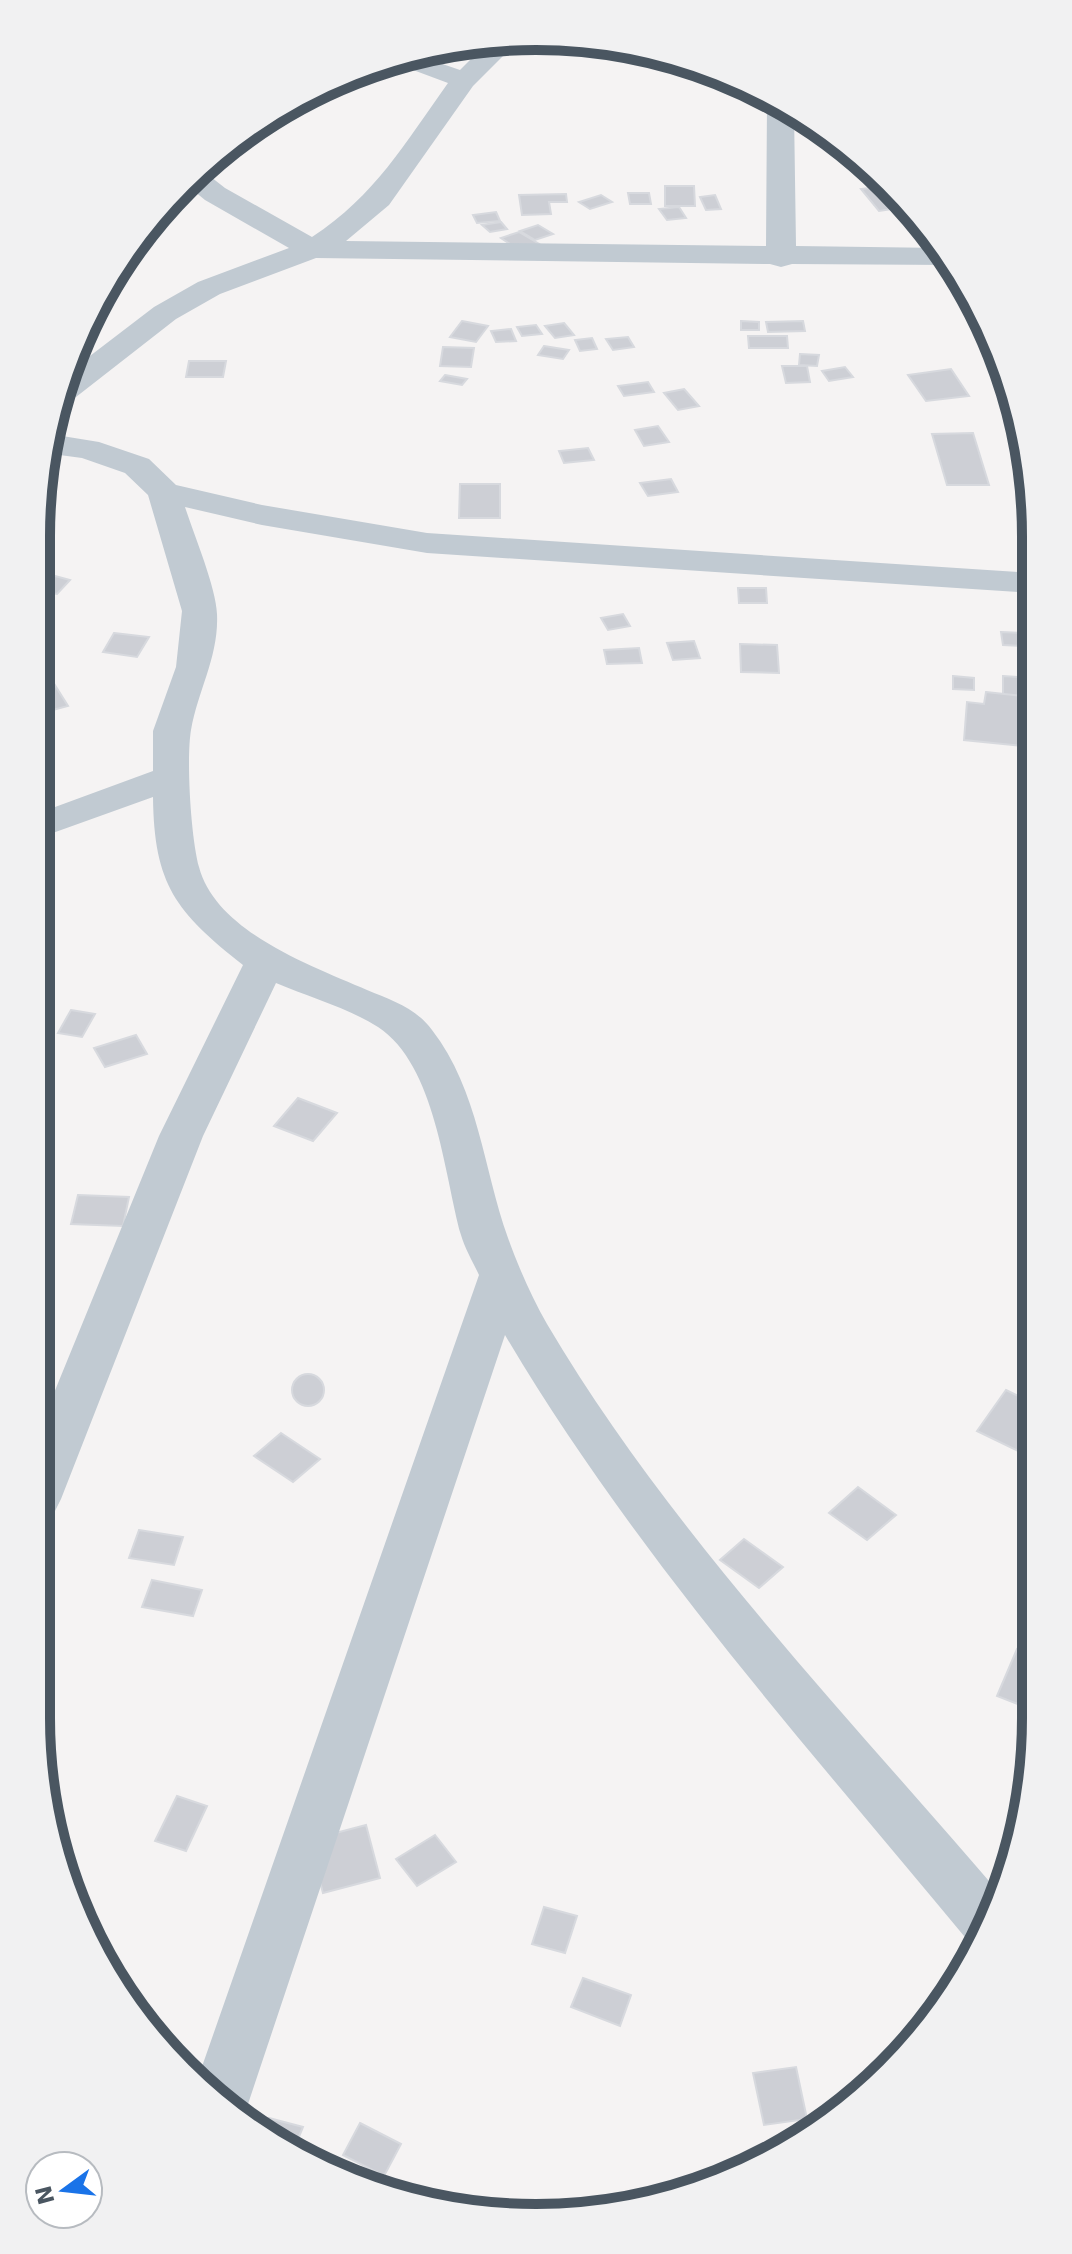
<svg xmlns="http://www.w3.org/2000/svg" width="1072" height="2254" font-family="'DejaVu Sans',sans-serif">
<rect width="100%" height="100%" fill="#f5f3f3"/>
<g fill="#cdcfd5" stroke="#d7d9de" stroke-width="2">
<path d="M 665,186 L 694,186 L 695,206 L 665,206 Z"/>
<path d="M 887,186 L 902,201 L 906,207 L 879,211 L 861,189 Z"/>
<path d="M 628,193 L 649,193 L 651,204 L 630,204 Z"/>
<path d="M 566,194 L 567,202 L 549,202 L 551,214 L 522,215 L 519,195 Z"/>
<path d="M 601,195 L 612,202 L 590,209 L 579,202 Z"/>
<path d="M 715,195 L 721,209 L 706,210 L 700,197 Z"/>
<path d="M 679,207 L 686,218 L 667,220 L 659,209 Z"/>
<path d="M 496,212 L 500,221 L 477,223 L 473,215 Z"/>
<path d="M 501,222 L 507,229 L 490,232 L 482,225 Z"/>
<path d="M 538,225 L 553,234 L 535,240 L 520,231 Z"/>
<path d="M 519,232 L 541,245 L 522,252 L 501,238 Z"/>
<path d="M 462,321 L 488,326 L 476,342 L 450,337 Z"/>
<path d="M 741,321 L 759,322 L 759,330 L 741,330 Z"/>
<path d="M 803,321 L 805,331 L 768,332 L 766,322 Z"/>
<path d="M 564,323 L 574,335 L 555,338 L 545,326 Z"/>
<path d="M 536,325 L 542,334 L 522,336 L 517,327 Z"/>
<path d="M 511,329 L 516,341 L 496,342 L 491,331 Z"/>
<path d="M 748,336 L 787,336 L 788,348 L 749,348 Z"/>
<path d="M 628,337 L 634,347 L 613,350 L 606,339 Z"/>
<path d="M 592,338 L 597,349 L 580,351 L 575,340 Z"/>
<path d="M 544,346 L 569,350 L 563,359 L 538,355 Z"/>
<path d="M 443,347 L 474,348 L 471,367 L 440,366 Z"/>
<path d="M 800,354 L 819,355 L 817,366 L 799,365 Z"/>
<path d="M 189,361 L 226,361 L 223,377 L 186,377 Z"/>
<path d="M 782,366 L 807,366 L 810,382 L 786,383 Z"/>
<path d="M 845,367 L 853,377 L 829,381 L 822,371 Z"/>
<path d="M 951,369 L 969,396 L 926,401 L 908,375 Z"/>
<path d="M 445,375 L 467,379 L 462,385 L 440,381 Z"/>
<path d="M 648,382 L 654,392 L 624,396 L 618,386 Z"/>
<path d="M 684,389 L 699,406 L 678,410 L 664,393 Z"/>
<path d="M 658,426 L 669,442 L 644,446 L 635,430 Z"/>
<path d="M 973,433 L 989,485 L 947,485 L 932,434 Z"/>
<path d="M 588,448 L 594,460 L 564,463 L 559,451 Z"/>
<path d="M 671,479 L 678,492 L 648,496 L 640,483 Z"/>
<path d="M 460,484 L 500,484 L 500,518 L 459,518 Z"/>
<path d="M 44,573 L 70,580 L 57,594 L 36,590 L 36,582 Z"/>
<path d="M 738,588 L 766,588 L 767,603 L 739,603 Z"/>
<path d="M 623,614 L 630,626 L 608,630 L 601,618 Z"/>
<path d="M 1001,632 L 1022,633 L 1024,646 L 1003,645 Z"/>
<path d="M 114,633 L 149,637 L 137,657 L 103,652 Z"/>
<path d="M 694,641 L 700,658 L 673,660 L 667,643 Z"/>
<path d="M 740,644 L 777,645 L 779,673 L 741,672 Z"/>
<path d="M 639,648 L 642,663 L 607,664 L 604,650 Z"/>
<path d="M 953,676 L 974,678 L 974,690 L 953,689 Z"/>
<path d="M 1003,676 L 1032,678 L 1032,697 L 1003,695 Z"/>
<path d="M 53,682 L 68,706 L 45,712 L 36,698 L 36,686 Z"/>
<path d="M 986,692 L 1032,697 L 1033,747 L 964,740 L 967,702 L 984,704 Z"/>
<path d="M 71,1010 L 95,1014 L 82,1037 L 58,1033 Z"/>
<path d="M 136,1035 L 147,1054 L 105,1067 L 94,1048 Z"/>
<path d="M 298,1098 L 337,1113 L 313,1141 L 274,1126 Z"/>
<path d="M 78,1195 L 129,1197 L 123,1226 L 71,1224 Z"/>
<circle cx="308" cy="1390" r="16"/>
<path d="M 1006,1390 L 1035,1404 L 1035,1459 L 977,1431 Z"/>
<path d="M 281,1433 L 320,1459 L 293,1482 L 254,1456 Z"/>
<path d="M 858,1487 L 896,1515 L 867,1540 L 829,1513 Z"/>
<path d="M 139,1530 L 183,1537 L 174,1565 L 129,1558 Z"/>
<path d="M 744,1539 L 783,1567 L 759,1588 L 720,1560 Z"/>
<path d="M 152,1580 L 202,1590 L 193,1616 L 142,1607 Z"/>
<path d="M 1017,1649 L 1036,1656 L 1036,1711 L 997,1696 Z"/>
<path d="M 177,1796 L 207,1806 L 186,1851 L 155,1841 Z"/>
<path d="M 366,1825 L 380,1878 L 323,1893 L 309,1840 Z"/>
<path d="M 435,1835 L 456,1862 L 417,1886 L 396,1859 Z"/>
<path d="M 544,1907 L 577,1916 L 565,1953 L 532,1944 Z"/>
<path d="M 583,1978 L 631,1995 L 620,2026 L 571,2007 Z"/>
<path d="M 796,2067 L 807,2119 L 764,2125 L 753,2073 Z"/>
<path d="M 269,2118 L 303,2127 L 294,2149 L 262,2135 Z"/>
<path d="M 360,2123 L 401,2144 L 384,2176 L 343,2155 Z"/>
</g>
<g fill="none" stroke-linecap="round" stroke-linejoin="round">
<g fill="#c1cad2" fill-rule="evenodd">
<path d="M 513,41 L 511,48 L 473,86 L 389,205 L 346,241 L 766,246 L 767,104 L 770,99 L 794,112 L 796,246 L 942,248 L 952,265 L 792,264 L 781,267 L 770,264 L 316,258 L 220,294 L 176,319 L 76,397 L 63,399 L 69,372 L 154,307 L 198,282 L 289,248 L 205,200 L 183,182 L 202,170 L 225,188 L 312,237 C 375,196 405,143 448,83 L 397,64 L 425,58 L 460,70 L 484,46 Z"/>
<path d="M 56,435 L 99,442 L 149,459 L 176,485 L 262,505 L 427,533 L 1032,573 L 1032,593 L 427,553 L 262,525 L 185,507 C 194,535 216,587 217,614 C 219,656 198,690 191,730 C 186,760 191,838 199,867 C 216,932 312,966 367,990 C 391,1000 416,1008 432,1030 C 479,1091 483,1168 508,1238 C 518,1266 532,1298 547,1324 C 667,1528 847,1715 1001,1895 L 998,1910 L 976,1945 L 969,1942 C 807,1746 635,1555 505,1335 L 243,2119 L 198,2078 L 479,1275 C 473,1262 465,1249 461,1235 C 444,1174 436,1065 378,1027 C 348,1008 309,997 276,983 L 203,1136 L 61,1499 L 54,1513 L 36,1519 L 36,1437 L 159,1136 L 243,965 C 176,912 154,885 153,797 L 36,839 L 36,814 L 153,771 L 153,731 L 176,667 L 182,611 L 148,495 L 125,473 L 82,458 L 52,454 Z"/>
</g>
</g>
<path d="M0 0H1072V2254H0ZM536 50H536A486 486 0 0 1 1022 536V1718A486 486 0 0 1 536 2204H536A486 486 0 0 1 50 1718V536A486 486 0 0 1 536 50Z" fill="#f1f1f2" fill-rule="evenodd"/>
<path fill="none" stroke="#4a5661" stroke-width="10" d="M536 50H536A486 486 0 0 1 1022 536V1718A486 486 0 0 1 536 2204H536A486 486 0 0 1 50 1718V536A486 486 0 0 1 536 50Z"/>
<g transform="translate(64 2190) rotate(255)"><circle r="38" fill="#ffffff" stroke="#b7bbc0" stroke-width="2"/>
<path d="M0-6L14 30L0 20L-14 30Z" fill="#1a73e8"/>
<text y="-12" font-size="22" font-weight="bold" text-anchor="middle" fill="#4a5661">N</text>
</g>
</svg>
